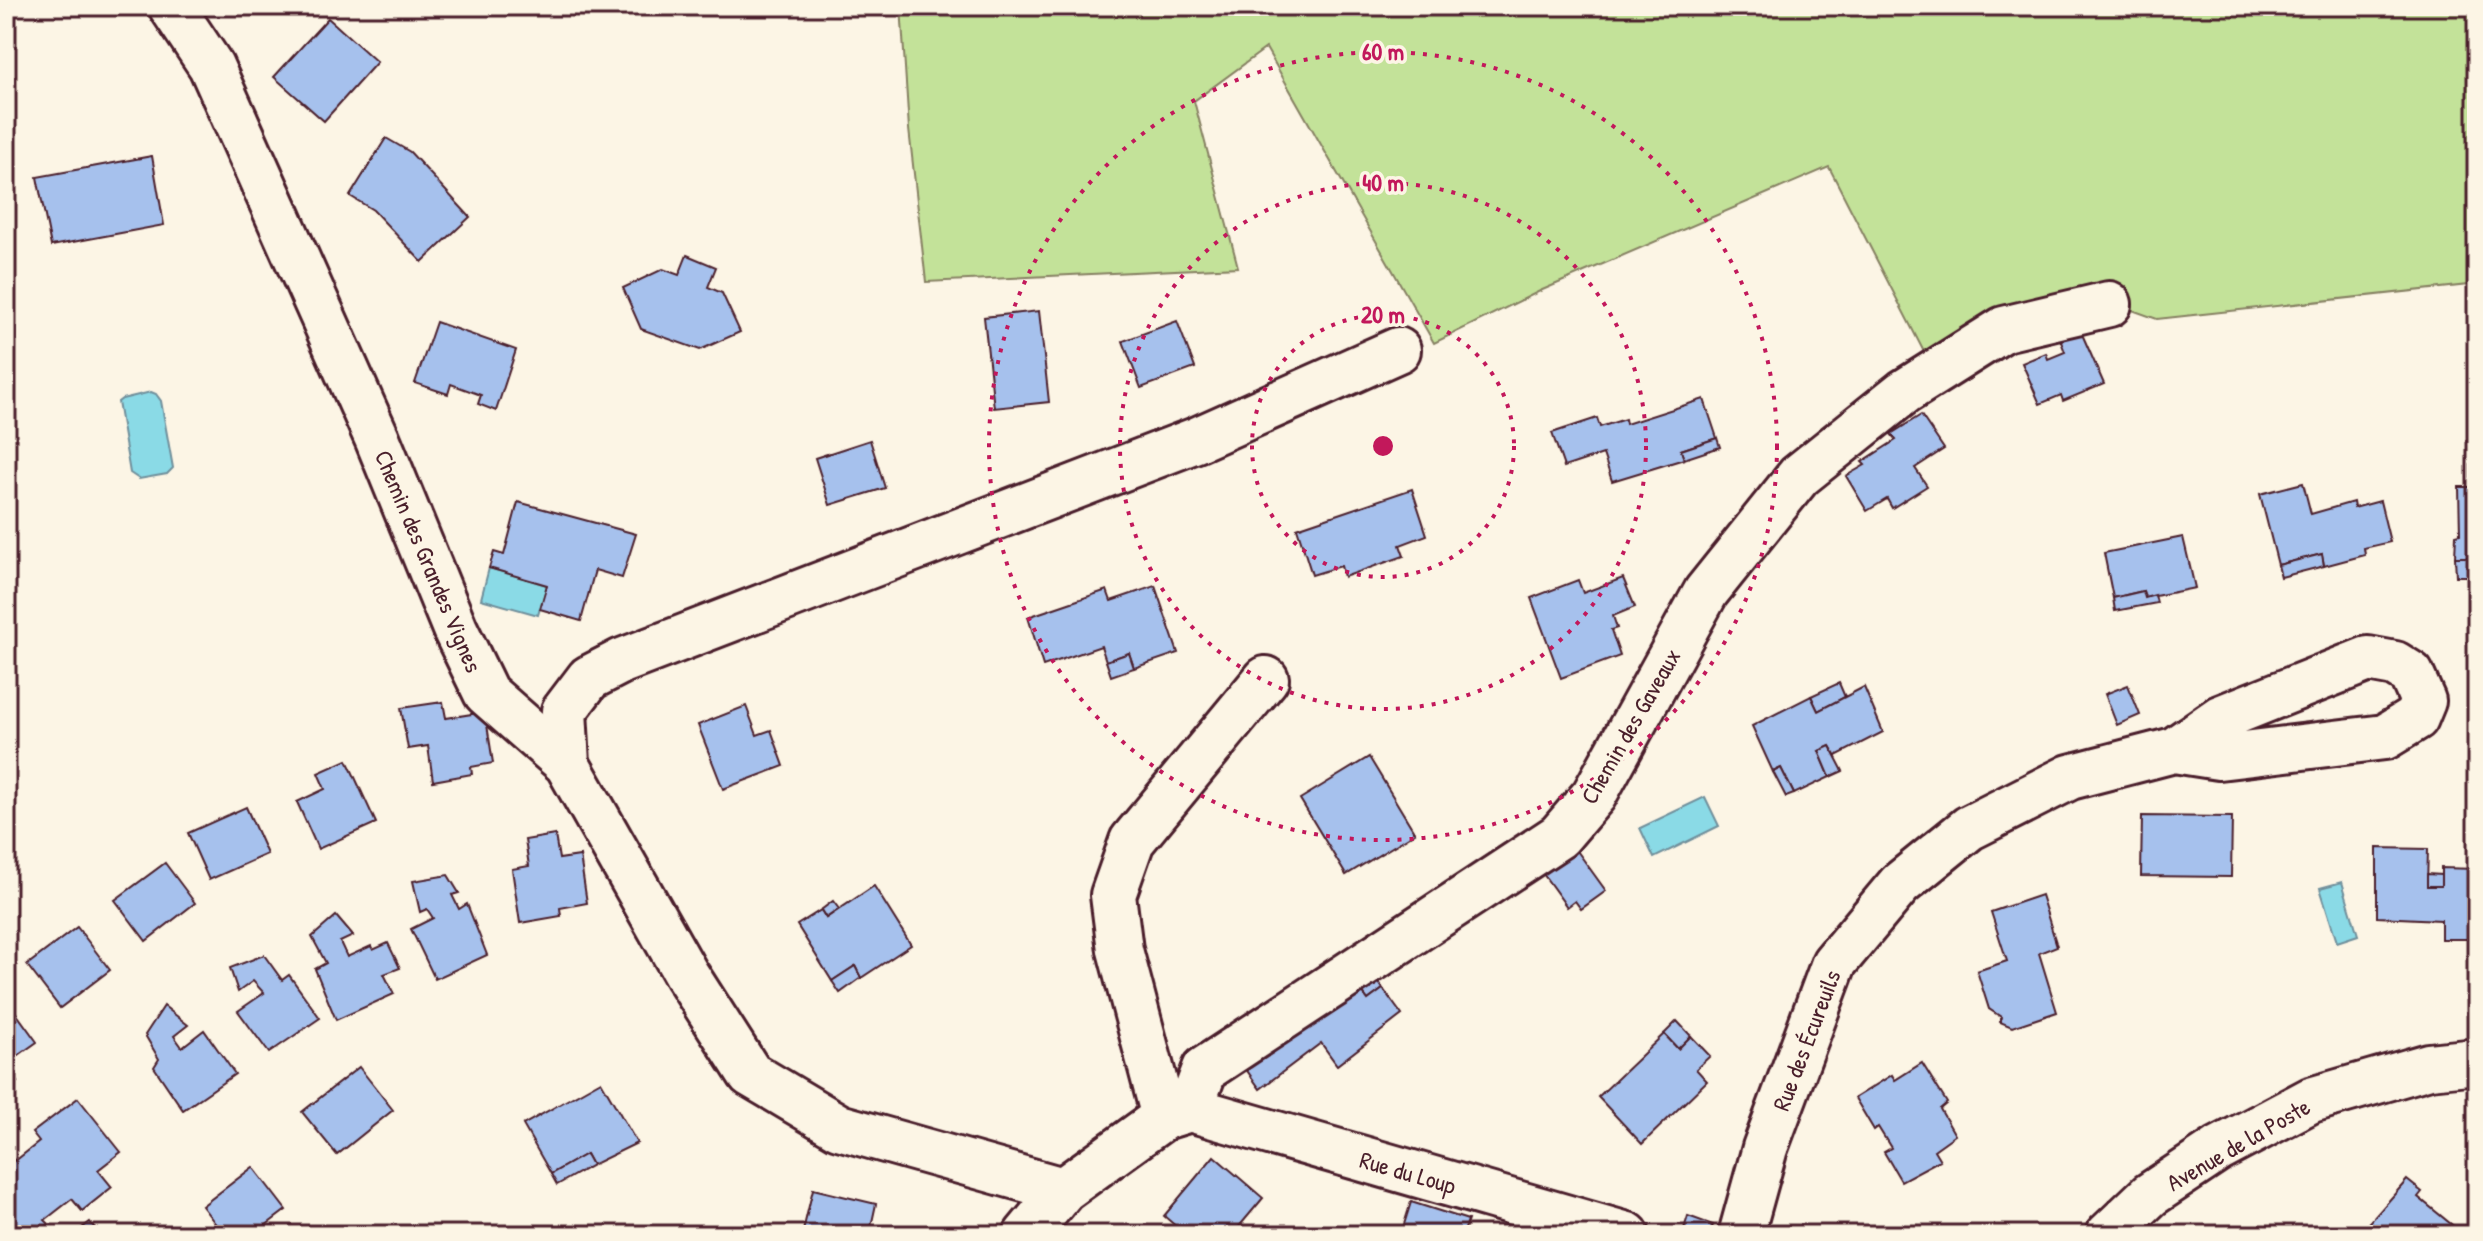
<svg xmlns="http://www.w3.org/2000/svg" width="2483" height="1241" font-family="'Patrick Hand',sans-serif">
<rect width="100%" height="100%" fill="#fcf5e5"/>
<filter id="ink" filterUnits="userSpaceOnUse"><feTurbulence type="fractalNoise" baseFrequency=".0125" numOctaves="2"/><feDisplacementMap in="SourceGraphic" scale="16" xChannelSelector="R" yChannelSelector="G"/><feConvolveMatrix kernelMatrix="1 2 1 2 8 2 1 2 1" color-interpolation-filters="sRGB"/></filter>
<g filter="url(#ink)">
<path fill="#c3e299" stroke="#868062" stroke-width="2" d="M 901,6 L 2477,6 L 2477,284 L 2157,319 L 2082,292 L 2002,315 L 1924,352 L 1829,167 L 1540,291 L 1434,343 L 1266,48 L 1194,101 L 1238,267 L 926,282 L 909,129 Z"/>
<g fill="#8adae6" stroke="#708f9b" stroke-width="2">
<path d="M 151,392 L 156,394 L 161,401 L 173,468 L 167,474 L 139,479 L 130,473 L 118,402 L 122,399 Z"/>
<path d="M 489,568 L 547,585 L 538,615 L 481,599 Z"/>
<path d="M 1705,797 L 1719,826 L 1654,858 L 1640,828 Z"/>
<path d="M 2342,882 L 2358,935 L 2337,942 L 2320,888 Z"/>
</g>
<g fill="#a6c1ed" stroke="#4a1f2b" stroke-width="2">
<path d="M 328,18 L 377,62 L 324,121 L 274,77 Z"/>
<path d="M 386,138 L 410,152 L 470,217 L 422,262 L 373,210 L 350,196 Z"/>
<path d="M 152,156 L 164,225 L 51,246 L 37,177 Z"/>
<path d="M 687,255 L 716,267 L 708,287 L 722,293 L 740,332 L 700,350 L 641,329 L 623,288 L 663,269 L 679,275 Z"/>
<path d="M 1039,311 L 1049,402 L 994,408 L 984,317 Z"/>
<path d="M 1177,321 L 1195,368 L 1141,388 L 1123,341 Z"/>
<path d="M 436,322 L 516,350 L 496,411 L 478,404 L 481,395 L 451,384 L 448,394 L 415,383 Z"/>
<path d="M 2078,325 L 2104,384 L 2063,401 L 2061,395 L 2040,404 L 2022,363 L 2046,353 L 2048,359 L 2065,352 L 2058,334 Z"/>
<path d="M 1704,399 L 1717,438 L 1681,450 L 1684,459 L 1612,481 L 1603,454 L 1564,467 L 1552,433 L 1597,418 L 1600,427 L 1625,419 L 1626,424 Z"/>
<path d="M 1921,415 L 1944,449 L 1915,468 L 1927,486 L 1892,508 L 1887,499 L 1867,511 L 1846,476 L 1865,465 L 1862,462 L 1896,440 L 1891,434 Z"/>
<path d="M 1717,438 L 1720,447 L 1684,459 L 1681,450 Z"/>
<path d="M 870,440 L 885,488 L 830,505 L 815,458 Z"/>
<path d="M 2471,465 L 2477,465 L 2477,557 L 2455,557 L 2456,535 L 2460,534 L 2459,487 L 2471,487 Z"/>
<path d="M 2303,483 L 2311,514 L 2353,502 L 2354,508 L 2380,501 L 2390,542 L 2364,548 L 2365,555 L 2324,566 L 2322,554 L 2278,565 L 2260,494 Z"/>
<path d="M 1412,489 L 1427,535 L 1400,545 L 1404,556 L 1344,577 L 1341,566 L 1312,575 L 1297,528 Z"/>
<path d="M 518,502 L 636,534 L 622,578 L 595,570 L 581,621 L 540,609 L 547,585 L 489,568 L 494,552 L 504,555 Z"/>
<path d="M 2183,537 L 2195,588 L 2145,598 L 2143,591 L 2113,598 L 2104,553 Z"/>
<path d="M 2322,554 L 2324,566 L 2281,577 L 2278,565 Z"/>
<path d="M 2455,557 L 2477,557 L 2477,576 L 2456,576 Z"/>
<path d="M 1623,578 L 1635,607 L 1613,616 L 1617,628 L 1611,630 L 1620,656 L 1561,678 L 1531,598 L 1578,580 L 1583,593 Z"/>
<path d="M 1155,586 L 1178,653 L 1134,668 L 1129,653 L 1106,661 L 1101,646 L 1043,666 L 1028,617 L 1107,590 L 1111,601 Z"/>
<path d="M 2143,591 L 2145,598 L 2155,595 L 2157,603 L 2115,611 L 2113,598 Z"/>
<path d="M 1129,653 L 1134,668 L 1111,676 L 1106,661 Z"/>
<path d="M 1839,683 L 1845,697 L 1818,711 L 1811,696 Z"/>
<path d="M 2128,685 L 2140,715 L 2117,725 L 2105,694 Z"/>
<path d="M 1864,687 L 1883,732 L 1836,756 L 1830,746 L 1819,751 L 1830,777 L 1794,794 L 1781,768 L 1773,772 L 1752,726 L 1811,696 L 1818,711 Z"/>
<path d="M 443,702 L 446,718 L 485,712 L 493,763 L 471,767 L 472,774 L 433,781 L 428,746 L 408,749 L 401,708 Z"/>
<path d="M 746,706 L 757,735 L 771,730 L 784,766 L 723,789 L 698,725 Z"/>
<path d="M 1830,746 L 1843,771 L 1830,777 L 1819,751 Z"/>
<path d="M 1369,757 L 1415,833 L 1346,875 L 1300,799 Z"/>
<path d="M 347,760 L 376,823 L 318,849 L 297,802 L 325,789 L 318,773 Z"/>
<path d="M 1781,768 L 1794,794 L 1786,797 L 1773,772 Z"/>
<path d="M 246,807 L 267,854 L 209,880 L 188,833 Z"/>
<path d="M 2142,816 L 2232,817 L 2231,877 L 2141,876 Z"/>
<path d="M 555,835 L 559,859 L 580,856 L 587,903 L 560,908 L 561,916 L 520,923 L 512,869 L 529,866 L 525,840 Z"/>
<path d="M 1575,848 L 1606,891 L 1581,909 L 1575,901 L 1567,907 L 1541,871 Z"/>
<path d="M 2377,848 L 2428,849 L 2427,886 L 2441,886 L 2441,868 L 2477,869 L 2477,939 L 2441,939 L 2441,920 L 2377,917 Z"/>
<path d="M 165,863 L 195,903 L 146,941 L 115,900 Z"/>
<path d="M 2427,874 L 2441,875 L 2441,886 L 2427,886 Z"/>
<path d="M 448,875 L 459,893 L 452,895 L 459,909 L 467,904 L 487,955 L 435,979 L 411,929 L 433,918 L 427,909 L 420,912 L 413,881 Z"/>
<path d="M 874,886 L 911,945 L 861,978 L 855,966 L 832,981 L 797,925 L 821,910 L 826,918 Z"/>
<path d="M 2041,895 L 2057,946 L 2039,953 L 2057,1012 L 2012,1027 L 2000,1022 L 2001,1017 L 1989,1009 L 1977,971 L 2007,961 L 1991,912 Z"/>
<path d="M 833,901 L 839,909 L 826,918 L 821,910 Z"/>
<path d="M 336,916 L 353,936 L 340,942 L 347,957 L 371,946 L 373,950 L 388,943 L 400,968 L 384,974 L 394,994 L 336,1020 L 315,969 L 326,963 L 312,937 Z"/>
<path d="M 77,927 L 110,970 L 60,1008 L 27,965 Z"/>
<path d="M 264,955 L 282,980 L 289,975 L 320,1018 L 269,1053 L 238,1011 L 264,993 L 253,981 L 238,992 L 230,968 Z"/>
<path d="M 855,966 L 861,978 L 840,993 L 832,981 Z"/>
<path d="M 1372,972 L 1383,989 L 1368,1000 L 1356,984 Z"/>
<path d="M 1356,984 L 1368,1000 L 1383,989 L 1402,1015 L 1337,1065 L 1321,1043 L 1260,1089 L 1236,1055 Z"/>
<path d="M 6,999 L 37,1042 L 6,1064 Z"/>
<path d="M 164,1006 L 188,1025 L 174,1036 L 182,1047 L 204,1030 L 235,1074 L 183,1110 L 154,1067 L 159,1059 L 145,1035 Z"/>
<path d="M 1677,1021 L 1691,1036 L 1678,1049 L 1664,1034 Z"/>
<path d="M 1664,1034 L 1678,1049 L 1691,1036 L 1710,1056 L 1696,1069 L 1707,1081 L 1642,1144 L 1598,1097 Z"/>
<path d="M 1922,1063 L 1947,1103 L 1940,1109 L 1955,1135 L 1934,1150 L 1940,1160 L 1901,1181 L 1884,1152 L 1891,1148 L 1878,1127 L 1874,1130 L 1855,1098 L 1892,1075 L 1895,1080 Z"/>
<path d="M 6,1067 L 17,1082 L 6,1090 Z"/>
<path d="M 359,1067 L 393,1110 L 337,1155 L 302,1112 Z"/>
<path d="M 601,1081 L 637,1143 L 592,1165 L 586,1154 L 551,1174 L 523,1125 Z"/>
<path d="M 78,1098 L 121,1152 L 98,1170 L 112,1187 L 82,1211 L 72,1199 L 45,1220 L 49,1224 L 35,1235 L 6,1235 L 6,1149 L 15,1161 L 39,1142 L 32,1133 Z"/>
<path d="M 586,1154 L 592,1165 L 557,1185 L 551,1174 Z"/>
<path d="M 1214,1156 L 1263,1198 L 1232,1235 L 1186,1235 L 1164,1216 Z"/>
<path d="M 253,1167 L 286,1210 L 253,1235 L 224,1235 L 202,1206 Z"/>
<path d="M 2407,1180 L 2422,1192 L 2418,1197 L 2457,1229 L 2452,1235 L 2368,1235 L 2370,1233 L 2364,1229 Z"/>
<path d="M 813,1189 L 876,1204 L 871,1227 L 863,1226 L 861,1235 L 802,1235 Z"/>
<path d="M 1411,1202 L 1468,1220 L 1463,1235 L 1401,1234 Z"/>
<path d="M 1688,1216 L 1713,1225 L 1709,1235 L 1693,1235 L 1683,1232 Z"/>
<path d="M 90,1222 L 100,1235 L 73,1235 Z"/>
<path d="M 863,1226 L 880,1228 L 879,1235 L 861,1235 Z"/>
</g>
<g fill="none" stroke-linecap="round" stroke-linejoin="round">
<defs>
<g id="minor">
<path d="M 171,6 L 211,66 L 377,438 L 455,629 L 486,693 L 567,764 L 686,974 L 750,1074 L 839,1127 L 1063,1190"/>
<path d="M 567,764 L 564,711 L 589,678 L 622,661 L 1196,440 L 1398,350"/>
<path d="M 1190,1109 L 1627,1235"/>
<path d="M 1164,1117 L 1120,950 L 1113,895 L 1132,841 L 1266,679"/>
<path d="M 1026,1235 L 1063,1190 L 1164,1117 L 1190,1109 L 1205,1069 L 1559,836 L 1594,795 L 1706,592 L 1799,476 L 1904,392 L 2004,329 L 2109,304"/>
<path d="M 1741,1235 L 1765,1148 L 1834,963 L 1900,884 L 1969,828 L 2070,777 L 2174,750 L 2220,718 L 2368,659 L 2395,664 L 2411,674 L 2423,701 L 2416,718 L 2385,737 L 2219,757 L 2174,750"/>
</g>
<path id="major" d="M 2108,1235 L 2150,1195 L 2219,1149 L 2311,1100 L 2429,1066 L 2477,1061"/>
</defs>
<use href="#minor" stroke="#4a1f2b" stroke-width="50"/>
<use href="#major" stroke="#4a1f2b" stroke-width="50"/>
<use href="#minor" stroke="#fcf5e5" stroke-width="44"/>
<use href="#major" stroke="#fcf5e5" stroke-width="44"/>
</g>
</g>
<g fill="none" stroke="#c2185b" stroke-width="4" stroke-dasharray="4 8">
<circle cx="1383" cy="446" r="131"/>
<circle cx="1383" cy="446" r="263"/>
<circle cx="1383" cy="446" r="394"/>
</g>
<g text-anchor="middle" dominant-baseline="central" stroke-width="7" stroke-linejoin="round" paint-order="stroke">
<g font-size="24" fill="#4a1f2b" stroke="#fcf5e5">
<text transform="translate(429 561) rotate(67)">Chemin des Grandes Vignes</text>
<text transform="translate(1630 726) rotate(-60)">Chemin des Gaveaux</text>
<text transform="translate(1806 1040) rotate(-69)">Rue des Écureuils</text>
<text transform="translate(2238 1144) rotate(-30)">Avenue de la Poste</text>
<text transform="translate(1408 1172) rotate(16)">Rue du Loup</text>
</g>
</g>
<circle cx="1383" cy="446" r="12" fill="#c2185b" stroke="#fcf5e5" stroke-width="4"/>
<g font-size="24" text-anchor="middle" font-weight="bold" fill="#c2185b" stroke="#fcf5e5" stroke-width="7" stroke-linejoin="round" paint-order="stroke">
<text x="1383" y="60">60 m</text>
<text x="1383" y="191">40 m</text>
<text x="1383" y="323">20 m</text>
</g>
<rect width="2483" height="1241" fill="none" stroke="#fcf5e5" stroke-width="32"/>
<rect x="16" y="16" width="2451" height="1209" fill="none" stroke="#4a1f2b" stroke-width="3" filter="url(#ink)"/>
</svg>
